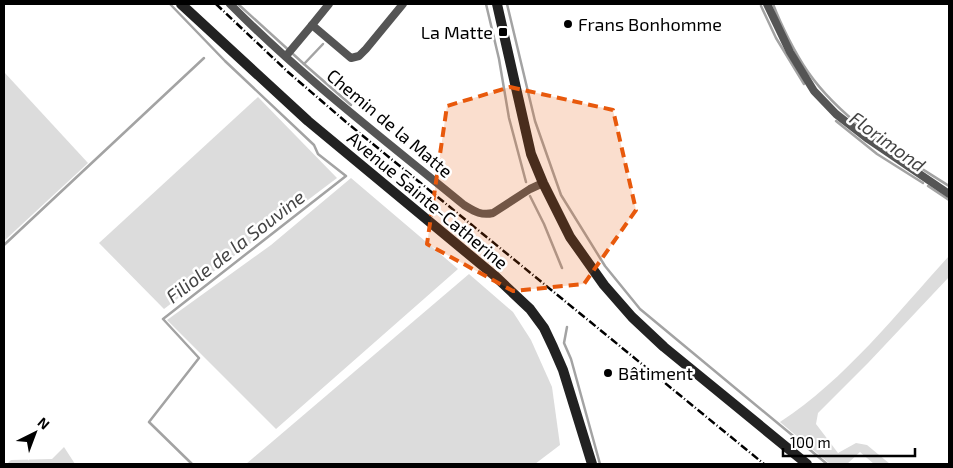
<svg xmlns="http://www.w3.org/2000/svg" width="953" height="468" font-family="'Exo 2',sans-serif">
<rect width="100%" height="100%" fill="#fff"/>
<g fill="#dcdcdc">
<path d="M 4,72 L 88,163 L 4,241 Z"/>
<path d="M 258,97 L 337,178 L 164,309 L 99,243 Z"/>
<path d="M 351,178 L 458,269 L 276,429 L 167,320 L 271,245 Z"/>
<path d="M 949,256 L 949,277 L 868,363 L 818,413 L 816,424 L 838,453 L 856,443 L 867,445 L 890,464 L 874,464 L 860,452 L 847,464 L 830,464 L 780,422 C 846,379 896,314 949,256 Z"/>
<path d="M 469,274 L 513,312 L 531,340 L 552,387 L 560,445 L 535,464 L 246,464 Z"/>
<path d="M 64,447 L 75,464 L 7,464 L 11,460 L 52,459 Z"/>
</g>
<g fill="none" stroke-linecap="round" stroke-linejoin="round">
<g stroke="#a3a3a3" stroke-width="2.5">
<path d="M 170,4 L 225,61 L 314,145 L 318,154 L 346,176 L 163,319 L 199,358 L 149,422 L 192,464"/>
<path d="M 238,4 L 304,64"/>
<path d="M 486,4 L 499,59 L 509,118 L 526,182"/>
<path d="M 507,4 L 535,121 L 561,195 L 605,266 L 640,309 L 827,464"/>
<path d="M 773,4 C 781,25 795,53 808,72 C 843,122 899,154 949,186"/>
<path d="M 761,6 L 776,38 L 804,84"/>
<path d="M 323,44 L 304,64 L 351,105"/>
<path d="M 836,121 L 877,154 L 923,183"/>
<path d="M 928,186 L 949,200"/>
<path d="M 530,196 L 544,224 L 562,268"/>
<path d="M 4,245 L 204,58"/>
<path d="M 567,327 L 564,343 L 571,359 L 600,464"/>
</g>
<g stroke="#555" stroke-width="8">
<path d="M 230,4 C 302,77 385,140 464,205 C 474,211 481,216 493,213 L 530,189 L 543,183"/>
<path d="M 329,4 L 312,25 L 351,58 L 359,56 L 366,49 L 403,4"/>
<path d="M 767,4 L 790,52 L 814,91 L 836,114 L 868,139 L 949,194"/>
<path d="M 286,56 L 312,25"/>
</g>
<g stroke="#222" stroke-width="10">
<path d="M 181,4 L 308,121 L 495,276 L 530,309 L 544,328 L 553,347 L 563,370 L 592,464"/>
<path d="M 497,4 L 531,154 L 543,183 L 570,237 L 604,285 L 632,317 L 664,347 L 807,464"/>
</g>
<path stroke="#000" stroke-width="2.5" stroke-dasharray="8 2.5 1 2.5" stroke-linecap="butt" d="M 216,4 L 288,72 L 346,122 L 764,464"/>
</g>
<path fill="#e8590c" fill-opacity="0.2" stroke="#e8590c" stroke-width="4" stroke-dasharray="10 6" stroke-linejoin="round" d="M 510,87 L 613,110 L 636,210 L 584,284 L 513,291 L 427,244 L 447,106 Z"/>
<g fill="#000" stroke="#fff" stroke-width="2">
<circle cx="568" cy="24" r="5"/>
<rect x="498" y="27" width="10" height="10" rx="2.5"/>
<circle cx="608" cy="373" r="5"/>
</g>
<g text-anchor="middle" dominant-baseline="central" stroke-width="5" stroke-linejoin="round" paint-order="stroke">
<g font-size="18" fill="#000" stroke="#fff" text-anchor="start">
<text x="578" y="24">Frans Bonhomme</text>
<text x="493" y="32" text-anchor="end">La Matte</text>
<text x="618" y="373">Bâtiment</text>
</g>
<g font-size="18" fill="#000" stroke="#fff">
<text transform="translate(390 123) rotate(40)">Chemin de la Matte</text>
<text transform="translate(428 200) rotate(40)">Avenue Sainte-Catherine</text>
</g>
<g font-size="19" font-style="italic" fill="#444" stroke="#fff">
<text transform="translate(888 141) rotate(36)">Florimond</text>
<text transform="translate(235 246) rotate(-38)">Filiole de la Souvine</text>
</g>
</g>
<rect width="953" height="468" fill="none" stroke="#000000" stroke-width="10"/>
<g transform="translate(35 433) rotate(42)" stroke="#ffffff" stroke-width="4" paint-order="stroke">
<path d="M0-4L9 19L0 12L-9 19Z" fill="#000000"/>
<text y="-8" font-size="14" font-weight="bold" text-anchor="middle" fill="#000000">N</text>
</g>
<path d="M783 448v8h132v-8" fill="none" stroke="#000000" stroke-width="2.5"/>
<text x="790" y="448" font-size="15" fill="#000000" stroke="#ffffff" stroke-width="4" paint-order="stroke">100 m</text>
</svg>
